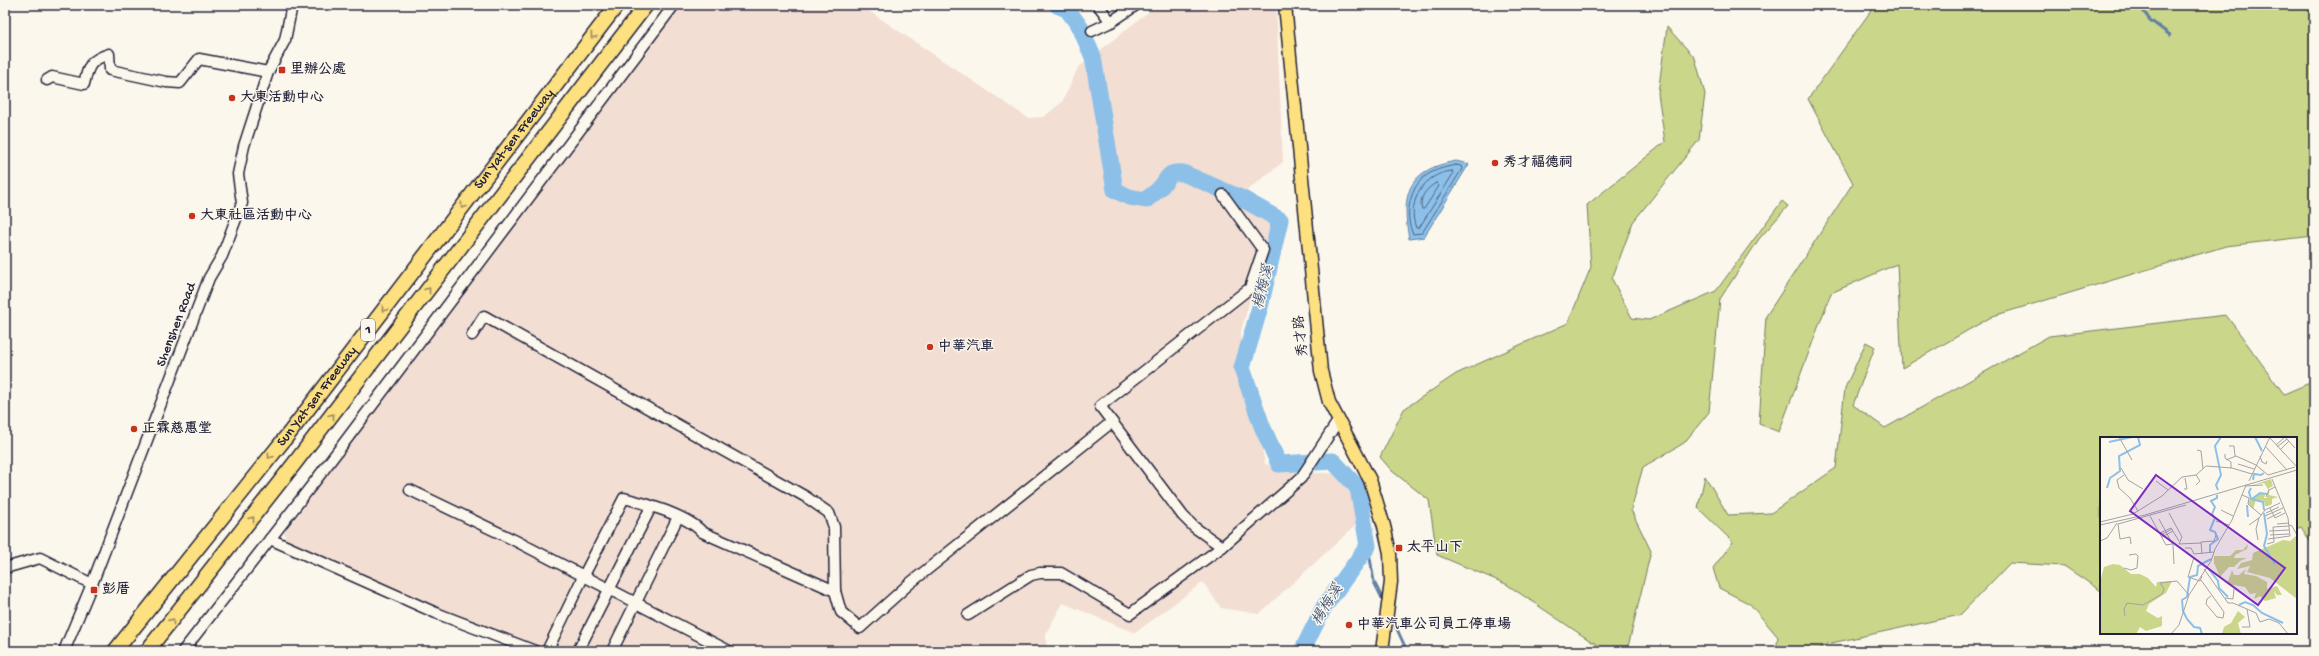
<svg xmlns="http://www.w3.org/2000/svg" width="2319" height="656" font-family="'Gochi Hand','LXGW WenKai TC',sans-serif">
<rect width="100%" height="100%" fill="#fbf7ec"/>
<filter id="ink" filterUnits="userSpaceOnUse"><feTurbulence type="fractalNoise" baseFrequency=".025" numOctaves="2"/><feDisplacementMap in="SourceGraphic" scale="8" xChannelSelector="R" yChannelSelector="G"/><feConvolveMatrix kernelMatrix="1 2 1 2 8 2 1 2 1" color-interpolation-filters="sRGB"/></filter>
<g filter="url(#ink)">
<path fill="#f2ded3" d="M 678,5 L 860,5 L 1028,118 L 1044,117 L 1062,102 L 1078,68 L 1157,5 L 1276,5 L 1283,162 L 1232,202 L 1272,221 L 1240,335 L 1265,464 L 1298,472 L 1341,474 L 1368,514 L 1259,614 L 1221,608 L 1203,582 L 1135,633 L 1063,603 L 1046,633 L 1046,651 L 529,651 L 462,618 L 293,557 L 284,533 Z"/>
<g fill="#cad689" stroke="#767c62">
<path d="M 1875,5 L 2314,5 L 2314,236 L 2226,246 L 1993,316 L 1902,368 L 1897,264 L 1831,293 L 1779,432 L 1759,424 L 1766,316 L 1853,183 L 1808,99 Z"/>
<path d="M 1667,27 L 1695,58 L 1705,94 L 1699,140 L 1633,222 L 1612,279 L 1632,318 L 1649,320 L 1716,291 L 1782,201 L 1788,206 L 1759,239 L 1720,299 L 1709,412 L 1684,443 L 1643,467 L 1631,510 L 1651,551 L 1627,651 L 1611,651 L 1592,642 L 1506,584 L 1437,555 L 1429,500 L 1392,471 L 1380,457 L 1404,409 L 1456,374 L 1568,323 L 1591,267 L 1587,205 L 1665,142 L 1658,93 Z"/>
<path d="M 2226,315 L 2284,394 L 2314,381 L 2314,547 L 2301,527 L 2296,529 L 2296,438 L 2101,438 L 2101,591 L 2064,566 L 2010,563 L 1960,615 L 1827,644 L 1816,651 L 1776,651 L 1778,637 L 1750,604 L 1719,588 L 1713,568 L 1733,542 L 1698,508 L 1705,476 L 1728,515 L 1771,513 L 1836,468 L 1845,388 L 1866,342 L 1875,347 L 1853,405 L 1885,428 L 2049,336 Z"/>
</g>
<path fill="#8cc0e9" stroke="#6281a3" d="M 1456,161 L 1469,164 L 1424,237 L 1409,239 C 1401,194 1407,170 1456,161 Z"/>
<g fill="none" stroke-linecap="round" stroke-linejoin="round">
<g stroke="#4c6181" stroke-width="1">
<path d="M 1456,165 L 1461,166 L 1462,169 L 1422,233 L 1413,234 C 1409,226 1408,216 1409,207 C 1414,178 1429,170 1456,165 Z"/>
<path d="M 1452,171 L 1453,174 L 1419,228 L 1416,228 C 1406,202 1424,173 1452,171 Z"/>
<path d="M 1436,183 L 1439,186 L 1424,209 L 1422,209 C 1418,198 1427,188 1436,183 Z"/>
</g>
<g stroke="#6281a3" stroke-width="3">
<path d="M 2139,5 L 2150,20 L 2170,35"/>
<path d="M 1368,546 L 1374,582 L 1384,602"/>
<path d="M 1391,616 L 1407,651"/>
</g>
<path stroke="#8cc0e9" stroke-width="17" d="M 1057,5 L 1067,9 L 1080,27 L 1093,57 L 1115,190 L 1129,197 L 1146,200 C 1150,196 1155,193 1159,189 C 1169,179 1166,171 1183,173 L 1243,199 L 1280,220 L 1260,307 L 1242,368 L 1262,426 L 1279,464 L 1333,461 L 1358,488 L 1368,546 L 1324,607 L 1302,651"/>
<defs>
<g id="minor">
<path d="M 1098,5 L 1111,22"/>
<path d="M 1092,31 L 1111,22 L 1136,5"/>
<path d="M 47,80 L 52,77 L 84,84 C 88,66 90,60 109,54 L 110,70 L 166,82 L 180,83 L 199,59 L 268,72"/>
<path d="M 472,335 L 484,316 L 806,497 L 829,513 L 834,527 L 835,591 L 841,612 L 860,628 L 909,584 L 1112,422"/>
<path d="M 410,490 L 514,540 L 729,651"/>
<path d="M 270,539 L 436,613 L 535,651"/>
<path d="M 1222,547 L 1194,527 L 1183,516 L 1100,406 L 1250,288 L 1263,250 L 1223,195"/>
<path d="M 5,568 L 40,558 L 92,584"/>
<path d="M 968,615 L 1031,575 L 1040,573 L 1061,573 L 1130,614 L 1222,547 L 1301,478 L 1338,421"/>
<path d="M 64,651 L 92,584 L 209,278 L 222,256 L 242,203 L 238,174 L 244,146 L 268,72 L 285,40 L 292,5"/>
<path d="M 183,651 L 319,476 L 674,5"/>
<path d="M 547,651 L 583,577 L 624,498 C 645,503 688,516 702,532 L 835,591"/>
<path d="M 578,651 L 651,507"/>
<path d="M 612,651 L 678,517"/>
</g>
<path id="major" d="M 1285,5 L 1321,371 L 1329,402 L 1370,480 L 1384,526 L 1390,553 L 1391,582 L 1382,651"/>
<g id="highway">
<path id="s1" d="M 115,651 L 291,431 L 617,5"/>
<path d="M 147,651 L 294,464 L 646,5"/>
</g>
</defs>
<use href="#minor" stroke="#22223b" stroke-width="13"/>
<use href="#major" stroke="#22223b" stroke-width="15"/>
<use href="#highway" stroke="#22223b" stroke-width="17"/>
<use href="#minor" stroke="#fbf7ec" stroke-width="10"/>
<use href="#major" stroke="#fde080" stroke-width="12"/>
<use href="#highway" stroke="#fde080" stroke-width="14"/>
</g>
<defs><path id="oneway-chevron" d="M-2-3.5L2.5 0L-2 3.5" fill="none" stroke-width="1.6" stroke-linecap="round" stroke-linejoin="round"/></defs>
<g stroke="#9a8a61">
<use href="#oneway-chevron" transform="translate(593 36) rotate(127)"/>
<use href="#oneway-chevron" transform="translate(463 206) rotate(127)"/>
<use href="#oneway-chevron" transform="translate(428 290) rotate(-53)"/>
<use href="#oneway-chevron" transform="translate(384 309) rotate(128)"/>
<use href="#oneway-chevron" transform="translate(332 416) rotate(-52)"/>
<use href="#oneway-chevron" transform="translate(270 456) rotate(128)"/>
<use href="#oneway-chevron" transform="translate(252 519) rotate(-52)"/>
<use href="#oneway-chevron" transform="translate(172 621) rotate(-51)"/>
</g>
</g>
<g fill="#c8321e" stroke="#fbf7ec" stroke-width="1.5">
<rect x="278" y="66" width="8" height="8" rx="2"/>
<circle cx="232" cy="98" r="4"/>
<circle cx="1495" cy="163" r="4"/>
<circle cx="192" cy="216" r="4"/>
<circle cx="930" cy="347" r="4"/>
<circle cx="134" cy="429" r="4"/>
<rect x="1395" y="544" width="8" height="8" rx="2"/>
<rect x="90" y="586" width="8" height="8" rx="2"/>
<circle cx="1349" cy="625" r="4"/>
</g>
<g text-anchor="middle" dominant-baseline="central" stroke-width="3" stroke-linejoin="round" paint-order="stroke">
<rect fill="#fbf7ec" stroke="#636270" stroke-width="1" x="361" y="319" width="14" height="22" rx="3"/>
<g font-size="13" font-weight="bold" fill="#22223b">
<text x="368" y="330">1</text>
</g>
<g font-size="14" font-weight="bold" fill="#22223b" stroke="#fbf7ec" text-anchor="start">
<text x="290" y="70">里辦公處</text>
<text x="240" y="98">大東活動中心</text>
<text x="1503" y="163">秀才福德祠</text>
<text x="200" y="216">大東社區活動中心</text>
<text x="938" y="347">中華汽車</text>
<text x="142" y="429">正霖慈惠堂</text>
<text x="1407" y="548">太平山下</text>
<text x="102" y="590">彭厝</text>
<text x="1357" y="625">中華汽車公司員工停車場</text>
</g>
<g font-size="14" fill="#22223b" stroke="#fbf7ec">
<text stroke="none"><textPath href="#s1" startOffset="649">Sun Yat-sen Freeway</textPath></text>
<text transform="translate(177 325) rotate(-69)">Shenshen Road</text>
<text transform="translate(1302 336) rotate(-96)">秀才路</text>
<text stroke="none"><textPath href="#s1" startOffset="325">Sun Yat-sen Freeway</textPath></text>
</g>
<g font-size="15" font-style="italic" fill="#475978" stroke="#fbf7ec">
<text transform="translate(1264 287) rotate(-76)">楊梅溪</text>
<text transform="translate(1328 605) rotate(-58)">楊梅溪</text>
</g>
</g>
<g transform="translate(2100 437)">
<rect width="197" height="197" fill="#fbf7ec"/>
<path d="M 171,42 L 173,49 L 169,51 L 169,58 L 178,60 L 172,62 L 172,67 L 168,69 L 165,69 L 164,64 L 156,63 L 153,72 L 148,66 L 150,62 L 160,56 L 165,58 L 164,61 L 167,61 L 168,52 L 164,46 L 150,49 ZM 196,99 L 197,162 L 170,141 L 147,135 L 150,129 L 137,132 L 141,126 L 152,123 L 153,116 L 183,103 L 190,104 ZM 148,107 L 147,112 L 135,118 L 134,121 L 147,121 L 140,124 L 134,130 L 129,130 L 120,140 L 114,126 L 114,119 L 130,119 L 136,113 L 143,113 ZM 13,127 L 20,128 L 31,137 L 40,137 L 48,141 L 56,150 L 57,145 L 72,144 L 66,156 L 49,167 L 46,174 L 58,181 L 62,179 L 62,189 L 46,194 L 40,190 L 36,197 L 0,197 L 0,145 L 4,130 ZM 146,132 L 144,137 L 156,139 L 167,145 L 167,152 L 177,149 L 182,158 L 177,158 L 174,154 L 176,161 L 165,164 L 160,159 L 154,162 L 156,156 L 150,157 L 145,150 L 127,147 L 132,133 L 134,138 L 139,138 ZM 138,174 L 145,180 L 138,186 L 141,197 L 122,197 L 124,190 L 131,186 Z" fill="#cad689"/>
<path fill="none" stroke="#8cc0e9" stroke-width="2" d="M 155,0 L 162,14M 9,5 L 32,0M 153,43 L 154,37 L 161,38 L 164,36M 7,51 L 10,41 L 20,34 L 19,19 L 40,8 L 38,0M 151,51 L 149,55 L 151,62 L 163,65 L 164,73M 118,53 L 116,48 L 121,38 L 115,9 L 121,0M 152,62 L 160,56 L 167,57M 147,68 L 148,80M 164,76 L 167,97 L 164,109 L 175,127M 110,116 L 110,108 L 118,102 L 115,95 L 110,93 L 115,81 L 112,77 L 115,70 L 111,64 L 117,61 L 117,58M 108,131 L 118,144 L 119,151 L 128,160M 139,168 L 145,165 L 153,168 L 162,176 L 183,186M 102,197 L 100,191 L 94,190 L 87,182 L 83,174 L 82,163 L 87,160 L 90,140 L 97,138 L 98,129 L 111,122"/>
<path fill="none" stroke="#a4a2a5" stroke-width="1" d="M 19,0 L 32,23M 185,0 L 195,11M 170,1 L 197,30M 176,8 L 185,0M 129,9 L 134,9 L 135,19M 165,9 L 187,33M 177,10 L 187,2M 97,13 L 101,14 L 103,32M 180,13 L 189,4M 125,17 L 125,21 L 131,25 L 131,31M 160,19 L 162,25 L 166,27 L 167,24M 126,23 L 136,19 L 156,28M 138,27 L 154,32M 156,28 L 168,38M 21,31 L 28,43 L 43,52M 24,38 L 17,43 L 19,51 L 30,61 L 38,74M 168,38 L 195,30M 56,44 L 68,53M 149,44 L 170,0M 96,48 L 100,44 L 96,38M 145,49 L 163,48M 84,52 L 87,52 L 85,41M 142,58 L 149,61 L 148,67 L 161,78M 166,60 L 169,53 L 175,50M 170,71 L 175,81 L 185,76M 121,73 L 133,79M 69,76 L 82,100 L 79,107 L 101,106M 166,76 L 179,70M 50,79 L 66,108 L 72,107M 165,79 L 183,71M 59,82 L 73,108 L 74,127M 167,82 L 181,75M 116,84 L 129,88M 0,85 L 33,77 L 62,59 L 82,40 L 96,38 L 106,29 L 132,31 L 152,37M 18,87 L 86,68M 18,87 L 20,102 L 30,100 L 31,107M 177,87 L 189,86M 0,88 L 45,78 L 197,33M 149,88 L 159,81M 189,88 L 192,89 L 197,98M 169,94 L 189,93M 60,96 L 71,91 L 79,104M 61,98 L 72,92M 170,98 L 189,97M 62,100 L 73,94M 168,102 L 190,99 L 188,81 L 172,42M 158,103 L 156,92 L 159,81 L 165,73 L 180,66M 0,104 L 7,101 L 17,86M 167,107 L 174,105 L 173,90 L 189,89M 85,111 L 91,111 L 94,117 L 114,115M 102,117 L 101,105 L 114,104 L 116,98M 94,120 L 88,140 L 100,144 L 102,139M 24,131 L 31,133 L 37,131 L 38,119 L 36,117 L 29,118M 104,132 L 128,166 L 133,166 L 156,176 L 160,185 L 169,182 L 179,186 L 188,197M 101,143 L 124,175 L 123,181 L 117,180 L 106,167 L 107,162 L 111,159M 125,161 L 133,162 L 134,152M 25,179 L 24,172 L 27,166 L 43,168 L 62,157 L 64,152 L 60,146 L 77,144 L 89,158M 142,190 L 150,190 L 147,172M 71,197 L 79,188 L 89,158 L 111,124 L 115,112 L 132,83 L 146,48"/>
<path fill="#7b2cbf" fill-opacity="0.15" stroke="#7b2cbf" stroke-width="2" d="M 56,38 L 185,131 L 158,168 L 30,74 Z"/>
<rect width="197" height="197" fill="none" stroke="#22223b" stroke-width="2"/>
</g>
<rect width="2319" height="656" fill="none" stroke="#fbf7ec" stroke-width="20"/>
<rect x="10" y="10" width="2299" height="636" fill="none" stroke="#22223b" stroke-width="1.5" filter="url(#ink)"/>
</svg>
